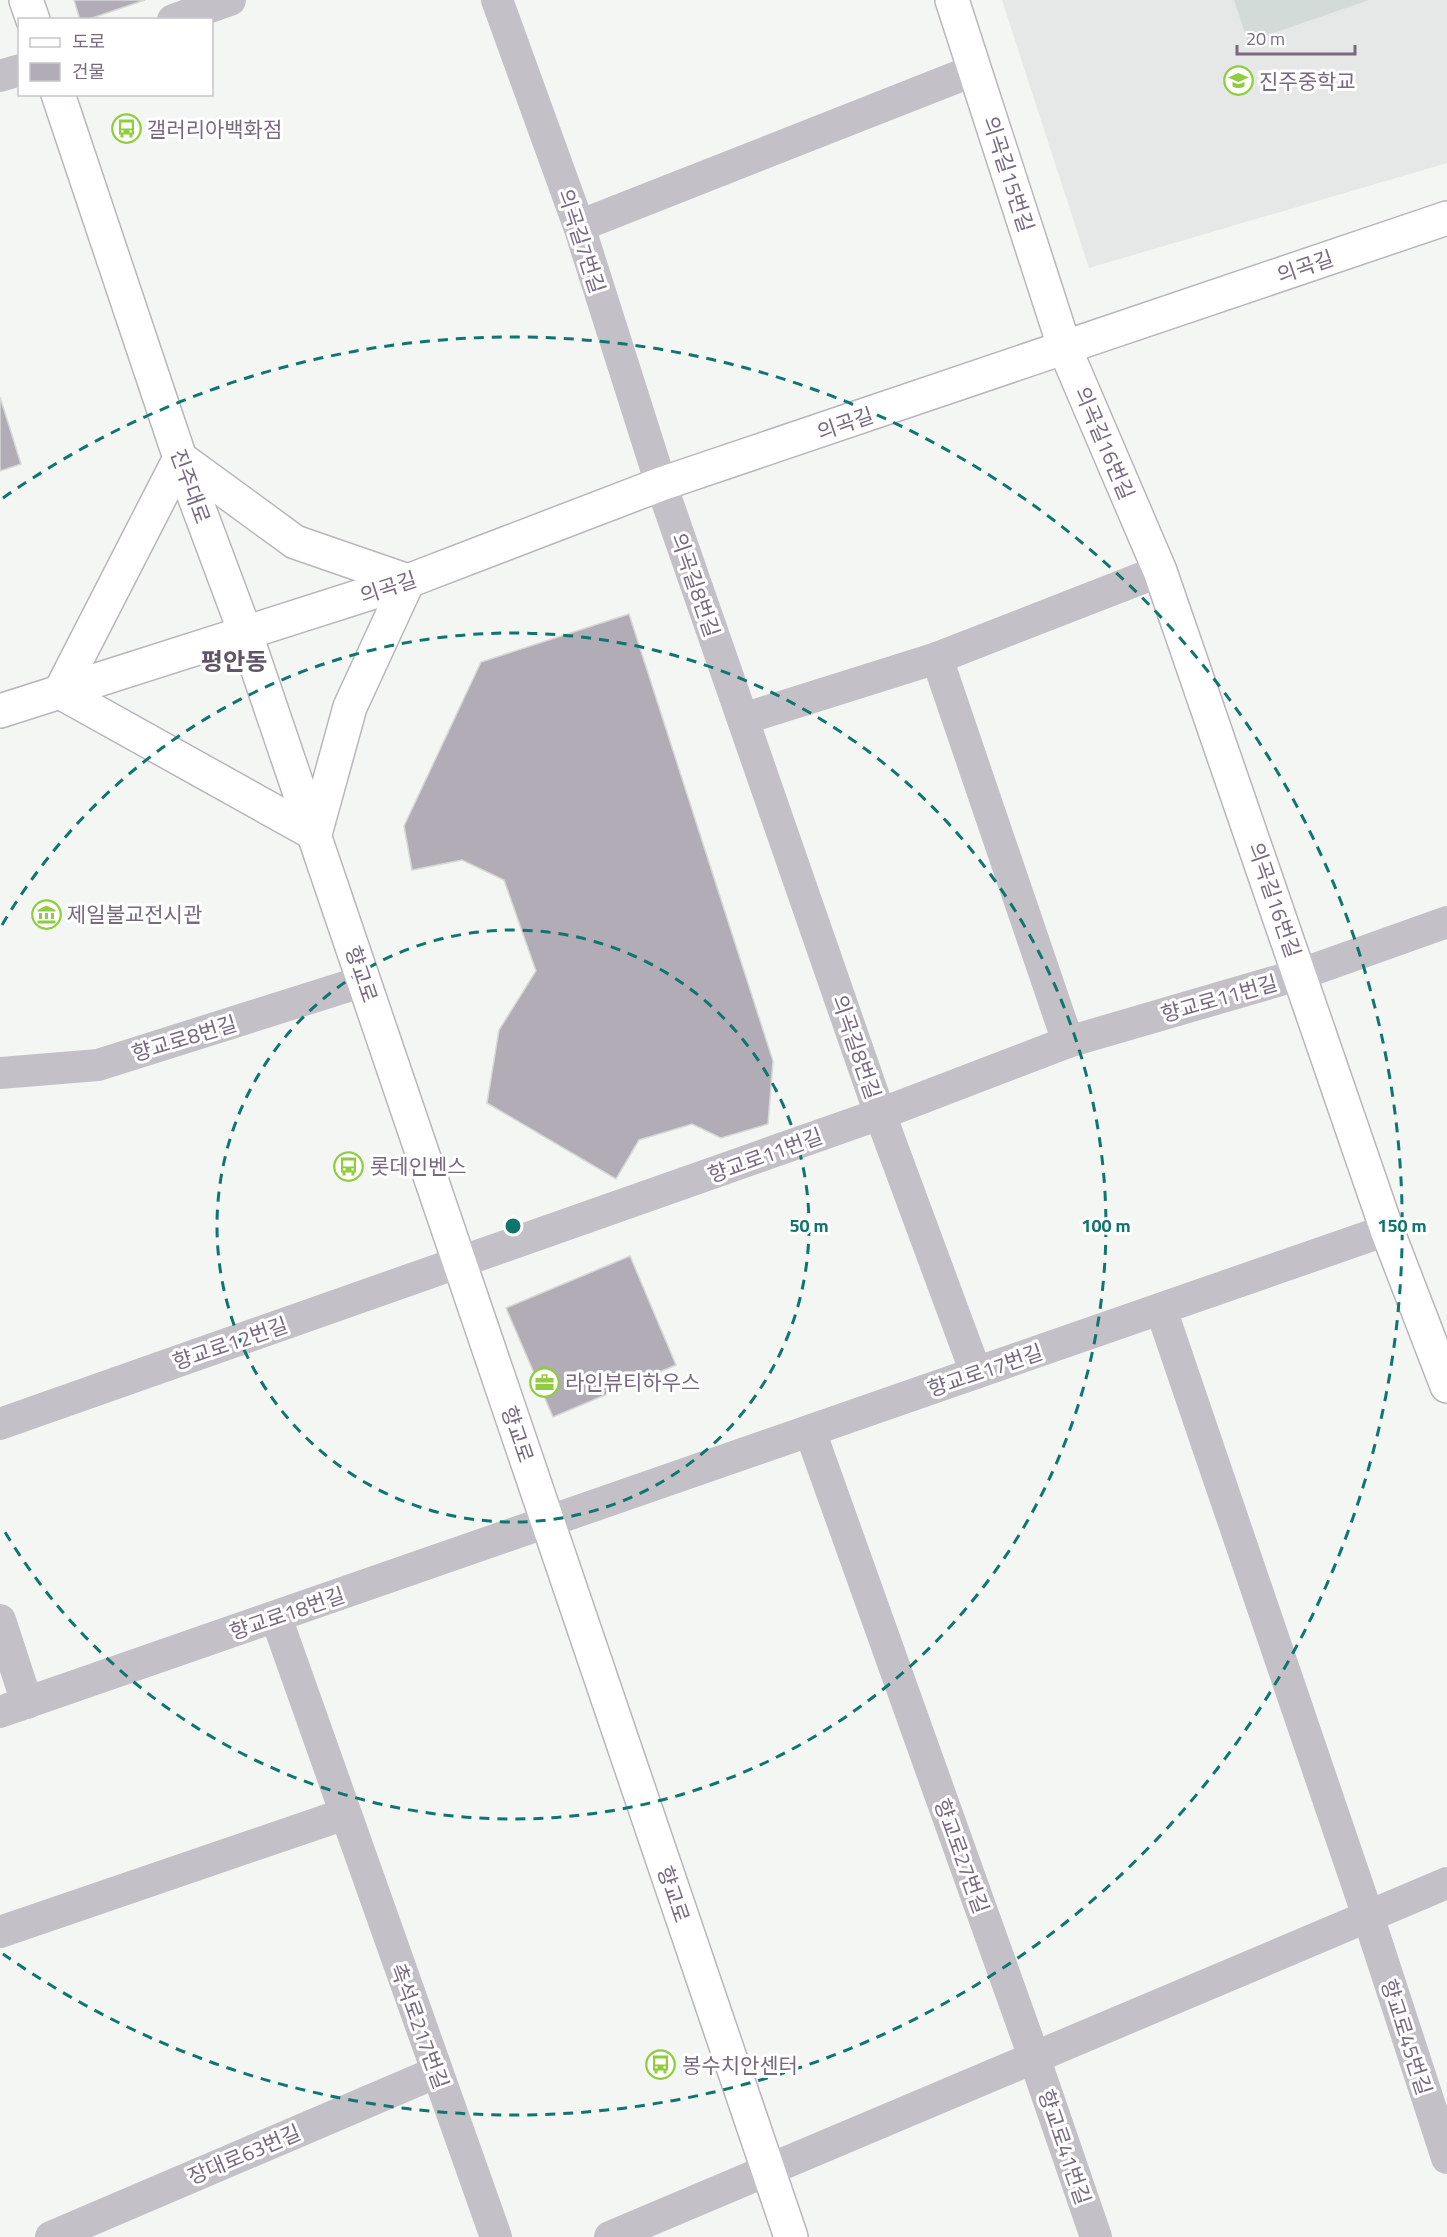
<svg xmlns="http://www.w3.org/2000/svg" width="1447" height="2237" font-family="'Titillium Web','Noto Sans KR',sans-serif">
<rect width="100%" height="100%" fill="#f4f6f4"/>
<path fill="#e6e7e7" d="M 1002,0 L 1447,0 L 1447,163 L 1089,268 Z"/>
<path fill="#d3dbd9" d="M 1234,0 L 1369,0 L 1248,42 Z"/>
<g fill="#b2acb6" stroke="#d6d8d6" stroke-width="1.5">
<path d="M 74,0 L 145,0 L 86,20 L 80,20 Z"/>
<path d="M 0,397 L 21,464 L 0,471 Z"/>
<path d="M 629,614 L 773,1061 L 768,1124 L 721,1138 L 692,1124 L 639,1140 L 616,1179 L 487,1103 L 499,1030 L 536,971 L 504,880 L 462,860 L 412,870 L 404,826 L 481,662 Z"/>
<path d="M 630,1256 L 676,1365 L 553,1417 L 506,1308 Z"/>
</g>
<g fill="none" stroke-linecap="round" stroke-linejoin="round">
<defs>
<g id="secondary">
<path d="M 26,0 L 33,20"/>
<path d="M 952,0 L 1065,349 L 1160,571 L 1387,1230 L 1447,1386"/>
<path d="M 58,94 L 180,458 L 245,632 L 791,2237"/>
<path d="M 180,458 L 295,542 L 408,581 L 350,707 L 315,834 L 60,692 Z"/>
<path d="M 0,711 L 408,581 L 661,484 L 1447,218"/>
</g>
</defs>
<use href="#secondary" stroke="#bab5bd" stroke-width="36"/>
<g stroke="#c4c0c7" stroke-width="32">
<path d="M 497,0 L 579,226 L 661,484 L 880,1114 L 976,1373"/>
<path d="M 173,20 L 230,0"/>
<path d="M 0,76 L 20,70"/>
<path d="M 579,226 L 975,70"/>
<path d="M 937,658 L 1068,1042"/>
<path d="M 743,719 L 937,658 L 1160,571"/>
<path d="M 0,1073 L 98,1065 L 364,981"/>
<path d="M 1161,1309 L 1368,1916 L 1447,2158"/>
<path d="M 0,1424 L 880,1114 L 1068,1042 L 1301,974 L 1447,922"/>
<path d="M 810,1431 L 1034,2057 L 1096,2237"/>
<path d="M 276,1617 L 496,2237"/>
<path d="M 0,1620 L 27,1703"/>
<path d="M 0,1712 L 1387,1230"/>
<path d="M 0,1932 L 345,1814"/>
<path d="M 51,2237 L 437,2072"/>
<path d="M 610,2237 L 1447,1883"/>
</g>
<use href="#secondary" stroke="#fff" stroke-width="33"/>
</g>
<g fill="none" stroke="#0f766e" stroke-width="3" stroke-dasharray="10 8">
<circle cx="513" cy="1226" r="296"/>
<path d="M2 925A593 593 0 1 1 2 1527"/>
<path d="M3 498A889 889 0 1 1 3 1954"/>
</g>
<defs>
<symbol id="school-ring" viewBox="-11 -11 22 22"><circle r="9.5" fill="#fff" stroke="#90cd3d" stroke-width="1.5"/><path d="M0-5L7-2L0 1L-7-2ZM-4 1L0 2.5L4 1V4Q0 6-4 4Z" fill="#90cd3d"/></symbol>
<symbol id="bus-ring" viewBox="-11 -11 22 22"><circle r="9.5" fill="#fff" stroke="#90cd3d" stroke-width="1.5"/><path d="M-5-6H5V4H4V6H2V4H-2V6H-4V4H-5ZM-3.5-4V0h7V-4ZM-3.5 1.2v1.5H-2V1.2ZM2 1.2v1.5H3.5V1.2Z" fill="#90cd3d"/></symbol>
<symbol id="museum-ring" viewBox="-11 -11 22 22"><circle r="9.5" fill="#fff" stroke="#90cd3d" stroke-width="1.5"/><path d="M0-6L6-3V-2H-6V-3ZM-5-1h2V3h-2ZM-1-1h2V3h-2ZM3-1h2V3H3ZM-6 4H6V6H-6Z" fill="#90cd3d"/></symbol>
<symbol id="office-ring" viewBox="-11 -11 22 22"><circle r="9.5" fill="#fff" stroke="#90cd3d" stroke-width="1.5"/><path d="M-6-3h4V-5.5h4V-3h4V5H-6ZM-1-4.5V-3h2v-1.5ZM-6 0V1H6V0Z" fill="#90cd3d"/></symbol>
</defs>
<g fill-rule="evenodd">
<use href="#school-ring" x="1222" y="64" width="33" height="33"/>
<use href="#bus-ring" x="110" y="112" width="33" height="33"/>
<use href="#museum-ring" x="30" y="898" width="33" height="33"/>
<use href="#bus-ring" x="332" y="1150" width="33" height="33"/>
<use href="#office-ring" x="528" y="1366" width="33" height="33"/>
<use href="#bus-ring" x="644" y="2048" width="33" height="33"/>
</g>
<g text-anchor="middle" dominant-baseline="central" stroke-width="6" stroke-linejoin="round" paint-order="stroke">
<g font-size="21" fill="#786981" stroke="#fff" text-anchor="start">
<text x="1259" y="81">진주중학교</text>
<text x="147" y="129">갤러리아백화점</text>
<text x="67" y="914">제일불교전시관</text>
<text x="370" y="1166">롯데인벤스</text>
<text x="565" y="1382">라인뷰티하우스</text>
<text x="682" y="2065">봉수치안센터</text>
</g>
<g font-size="21" fill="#786981" stroke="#fff">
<text transform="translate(1009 174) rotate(72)">의곡길15번길</text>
<text transform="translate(582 241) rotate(72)">의곡길7번길</text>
<text transform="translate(1305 266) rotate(-19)">의곡길</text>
<text transform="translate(845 423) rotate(-19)">의곡길</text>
<text transform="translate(1105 443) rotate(67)">의곡길16번길</text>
<text transform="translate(191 486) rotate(70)">진주대로</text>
<text transform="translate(696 585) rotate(71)">의곡길8번길</text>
<text transform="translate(388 587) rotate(-18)">의곡길</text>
<text transform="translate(1275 900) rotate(71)">의곡길16번길</text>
<text transform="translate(362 974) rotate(71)">향교로</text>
<text transform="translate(1219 998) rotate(-16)">향교로11번길</text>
<text transform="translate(184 1038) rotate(-17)">향교로8번길</text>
<text transform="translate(857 1047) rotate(71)">의곡길8번길</text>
<text transform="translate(765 1155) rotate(-20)">향교로11번길</text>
<text transform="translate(230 1343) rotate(-19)">향교로12번길</text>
<text transform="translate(985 1370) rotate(-19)">향교로17번길</text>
<text transform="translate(518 1434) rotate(71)">향교로</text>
<text transform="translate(287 1613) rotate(-19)">향교로18번길</text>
<text transform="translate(962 1856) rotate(70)">향교로27번길</text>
<text transform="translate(674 1894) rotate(71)">향교로</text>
<text transform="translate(420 2026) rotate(70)">촉석로217번길</text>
<text transform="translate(1407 2037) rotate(72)">향교로45번길</text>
<text transform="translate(1065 2147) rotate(71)">향교로41번길</text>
<text transform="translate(244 2154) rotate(-23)">장대로63번길</text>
</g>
<g font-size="24" font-weight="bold" fill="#615667" stroke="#fff">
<text x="234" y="661">평안동</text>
</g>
</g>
<circle cx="513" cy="1226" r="9" fill="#0f766e" stroke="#fff" stroke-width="3"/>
<g font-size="18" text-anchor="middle" font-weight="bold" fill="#0f766e" stroke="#fff" stroke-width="6" stroke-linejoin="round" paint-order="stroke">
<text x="809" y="1232">50 m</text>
<text x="1106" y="1232">100 m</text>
<text x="1402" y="1232">150 m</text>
</g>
<rect x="18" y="18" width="195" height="78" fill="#ffffff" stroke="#c9c3cd" stroke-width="1.5"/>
<rect x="30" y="38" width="30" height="9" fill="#ffffff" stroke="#c9c3cd" stroke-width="1.5"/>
<text x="72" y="48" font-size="18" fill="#786981">도로</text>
<rect x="30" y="63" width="30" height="18" fill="#b2acb6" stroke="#c9c3cd" stroke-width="1.5"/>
<text x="72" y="78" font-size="18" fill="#786981">건물</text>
<path d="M1237 45v9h118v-9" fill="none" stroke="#786981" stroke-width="3"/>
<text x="1246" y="45" font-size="18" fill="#786981" stroke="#ffffff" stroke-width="4.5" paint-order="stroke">20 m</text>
</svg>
